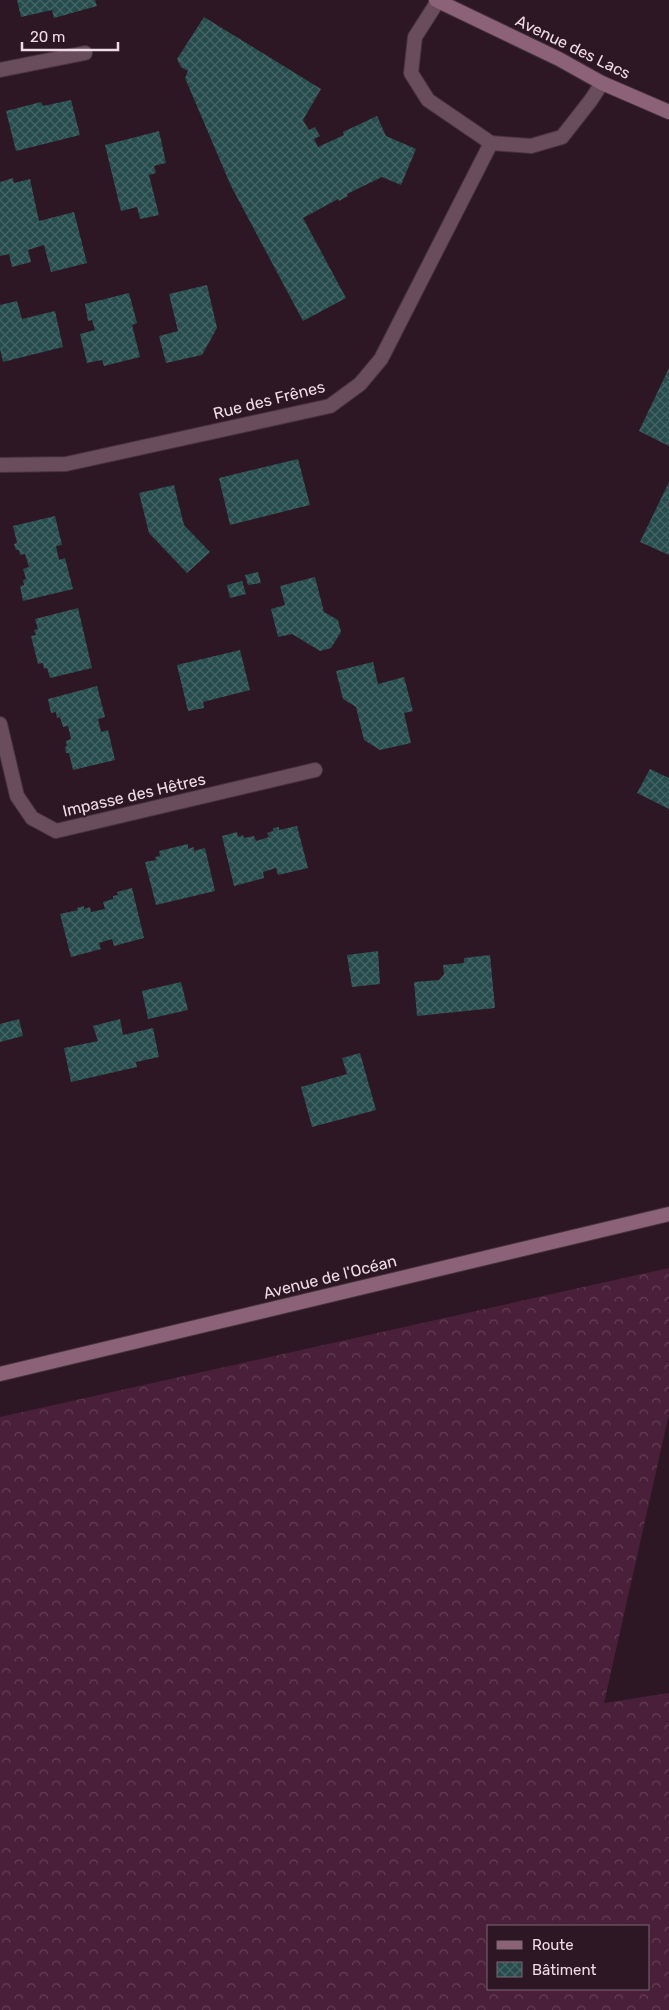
<svg xmlns="http://www.w3.org/2000/svg" width="669" height="2010" font-family="Rubik,sans-serif">
<defs>
<pattern id="forest-crowns" width="20" height="18" patternUnits="userSpaceOnUse" patternTransform="scale(1.25)"><rect width="20" height="18" fill="#4a1f39"/><path d="M2 6a3 3 0 1 1 6 0M12 15a3 3 0 1 1 6 0" fill="none" stroke="#643f56"/></pattern>
<pattern id="building-cross-hatch" width="8" height="8" patternUnits="userSpaceOnUse" patternTransform="scale(1.25)"><rect width="8" height="8" fill="#264c4d"/><path d="M0 0l8 8M0 8l8-8" fill="none" stroke="#466566"/></pattern>
</defs>
<rect width="100%" height="100%" fill="#2e1724"/>
<path fill="url(#forest-crowns)" fill-rule="evenodd" d="M 669,1268 L 669,1414 L 604,1703 L 669,1693 L 669,2010 L 0,2010 L 0,1417 ZM 488,1926 L 648,1926 L 648,1989 L 488,1989 Z"/>
<g fill="url(#building-cross-hatch)">
<path d="M 17,0 L 95,0 L 97,6 L 54,18 L 52,10 L 21,17 Z"/>
<path d="M 204,17 L 321,89 L 303,120 L 309,130 L 315,127 L 320,136 L 314,139 L 318,147 L 344,135 L 343,132 L 377,116 L 386,136 L 416,149 L 401,185 L 382,177 L 347,194 L 348,196 L 339,201 L 338,199 L 303,218 L 346,298 L 303,321 L 231,186 L 185,78 L 188,71 L 181,67 L 177,59 Z"/>
<path d="M 71,100 L 80,135 L 16,151 L 6,111 L 41,102 L 43,106 Z"/>
<path d="M 159,131 L 166,163 L 154,166 L 156,173 L 149,175 L 159,215 L 140,219 L 137,207 L 121,211 L 105,145 Z"/>
<path d="M 13,178 L 14,183 L 30,179 L 39,221 L 74,212 L 87,263 L 51,272 L 44,245 L 28,250 L 31,262 L 12,267 L 9,254 L 0,256 L 0,182 Z"/>
<path d="M 207,285 L 217,328 L 202,355 L 166,363 L 159,336 L 178,331 L 169,294 Z"/>
<path d="M 129,293 L 137,323 L 132,325 L 140,357 L 104,366 L 102,360 L 87,363 L 80,334 L 95,330 L 92,320 L 88,321 L 85,304 Z"/>
<path d="M 17,301 L 22,319 L 55,311 L 63,347 L 3,362 L 0,349 L 0,305 Z"/>
<path d="M 669,368 L 669,446 L 639,431 Z"/>
<path d="M 298,459 L 310,505 L 230,525 L 219,478 Z"/>
<path d="M 669,482 L 669,555 L 640,542 Z"/>
<path d="M 174,485 L 184,525 L 210,552 L 187,573 L 149,533 L 139,493 Z"/>
<path d="M 55,516 L 62,545 L 56,546 L 59,560 L 65,558 L 73,589 L 23,601 L 20,586 L 24,585 L 23,580 L 26,579 L 23,569 L 29,567 L 25,554 L 20,555 L 19,550 L 16,550 L 14,544 L 17,543 L 13,526 Z"/>
<path d="M 258,572 L 261,583 L 248,585 L 245,575 Z"/>
<path d="M 315,577 L 324,612 L 338,620 L 341,632 L 331,648 L 320,651 L 292,634 L 278,637 L 271,609 L 285,605 L 280,586 Z"/>
<path d="M 242,581 L 246,594 L 230,598 L 227,585 Z"/>
<path d="M 78,608 L 92,668 L 50,678 L 47,668 L 44,669 L 43,663 L 38,664 L 31,636 L 36,635 L 34,630 L 38,629 L 35,619 Z"/>
<path d="M 240,650 L 250,690 L 203,702 L 204,708 L 188,711 L 177,665 Z"/>
<path d="M 373,662 L 378,684 L 404,677 L 413,711 L 404,713 L 411,743 L 380,750 L 364,740 L 356,707 L 343,699 L 336,671 Z"/>
<path d="M 97,686 L 105,717 L 98,719 L 101,732 L 108,730 L 115,760 L 73,770 L 69,753 L 66,753 L 65,747 L 67,746 L 66,741 L 71,739 L 68,726 L 63,727 L 60,717 L 57,718 L 56,712 L 51,713 L 48,699 Z"/>
<path d="M 650,769 L 669,778 L 669,809 L 637,793 Z"/>
<path d="M 297,826 L 308,868 L 278,875 L 276,868 L 263,872 L 264,878 L 234,886 L 222,836 L 237,832 L 238,837 L 243,835 L 244,838 L 254,836 L 256,841 L 269,837 L 267,833 L 273,831 L 273,828 L 279,827 L 279,830 Z"/>
<path d="M 188,844 L 188,849 L 194,847 L 194,851 L 205,848 L 215,891 L 156,905 L 145,862 L 156,860 L 155,857 L 160,856 L 159,851 Z"/>
<path d="M 132,888 L 144,938 L 114,946 L 112,939 L 99,943 L 101,949 L 71,957 L 60,914 L 78,910 L 77,908 L 84,906 L 84,909 L 90,907 L 91,912 L 105,909 L 103,902 L 113,899 L 113,896 L 118,895 L 117,892 Z"/>
<path d="M 378,951 L 380,984 L 352,987 L 347,955 Z"/>
<path d="M 490,955 L 495,1008 L 417,1016 L 414,982 L 439,980 L 444,974 L 443,965 L 464,963 L 464,958 Z"/>
<path d="M 181,982 L 188,1010 L 148,1019 L 142,991 Z"/>
<path d="M 19,1019 L 23,1036 L 0,1042 L 0,1024 Z"/>
<path d="M 120,1019 L 123,1035 L 153,1028 L 159,1057 L 136,1062 L 137,1067 L 71,1082 L 64,1048 L 98,1041 L 93,1026 Z"/>
<path d="M 360,1053 L 376,1110 L 312,1127 L 301,1087 L 347,1074 L 342,1058 Z"/>
</g>
<g fill="none" stroke-linecap="round" stroke-linejoin="round">
<defs>
<g id="minor">
<path d="M 438,1 L 415,37 L 411,73 L 428,100 L 491,143 L 531,146 L 562,137 L 591,100 L 602,83"/>
<path d="M 0,70 L 85,53"/>
<path d="M 0,465 L 66,464 L 330,406 L 360,384 L 381,359 L 491,143"/>
<path d="M 0,724 L 17,796 L 32,818 L 56,831 L 315,770"/>
</g>
<g id="secondary">
<path d="M 436,0 L 559,59 L 602,83 L 669,112"/>
<path d="M 0,1374 L 669,1214"/>
</g>
</defs>
<use href="#minor" stroke="#45333d" stroke-width="16"/>
<use href="#secondary" stroke="#45333d" stroke-width="16"/>
<use href="#minor" stroke="#694d5c" stroke-width="14"/>
<use href="#secondary" stroke="#8c6279" stroke-width="14"/>
</g>
<g text-anchor="middle" dominant-baseline="central" stroke-width="4" stroke-linejoin="round" paint-order="stroke">
<g font-size="16" fill="#eddce5" stroke="#2e1724">
<text transform="translate(573 47) rotate(26)">Avenue des Lacs</text>
<text transform="translate(269 400) rotate(-14)">Rue des Frênes</text>
<text transform="translate(134 795) rotate(-13)">Impasse des Hêtres</text>
<text transform="translate(330 1277) rotate(-14)">Avenue de l'Océan</text>
</g>
</g>
<rect x="487" y="1925" width="162" height="65" fill="#2e1724" stroke="#7a6671"/>
<rect x="497" y="1941" width="25" height="8" fill="#8c6279" stroke="#7a6671"/>
<text x="532" y="1950" font-size="15" fill="#eddce5">Route</text>
<rect x="497" y="1962" width="25" height="15" fill="url(#building-cross-hatch)" stroke="#7a6671"/>
<text x="532" y="1975" font-size="15" fill="#eddce5">Bâtiment</text>
<path d="M22 42v8h96v-8" fill="none" stroke="#eddce5" stroke-width="2.5"/>
<text x="30" y="42" font-size="15" fill="#eddce5" stroke="#2e1724" stroke-width="4" paint-order="stroke">20 m</text>
</svg>
